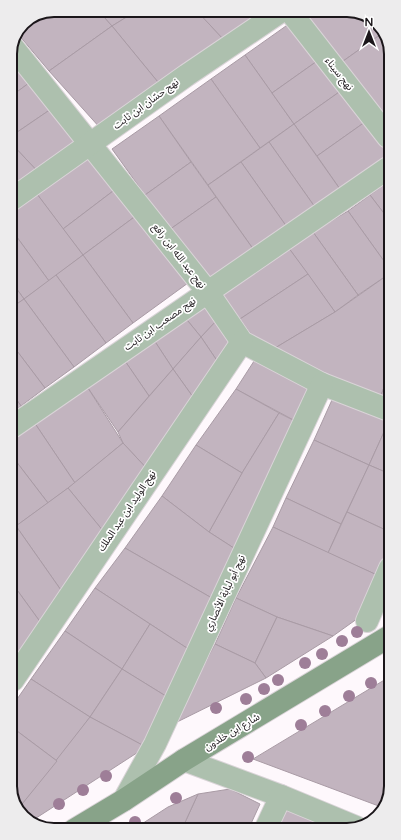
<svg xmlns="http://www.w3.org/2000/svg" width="401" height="840" font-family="'Varela Round','Noto Sans Arabic',sans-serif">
<rect width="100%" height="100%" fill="#fef8fc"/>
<g fill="#c2b4bf" stroke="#a99ba5">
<path d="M 54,10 L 98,10 L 112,26 L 49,71 L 18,34 L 23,23 Z"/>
<path d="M 98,10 L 138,10 L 112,26 Z"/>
<path d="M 138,10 L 196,10 L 225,41 L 162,87 L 112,26 Z"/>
<path d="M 196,10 L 272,10 L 225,41 Z"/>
<path d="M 308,10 L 350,10 L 374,19 L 384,32 L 339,64 L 301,16 Z"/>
<path d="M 293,21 L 320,59 L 272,93 L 245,55 Z"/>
<path d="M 112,26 L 162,87 L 101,129 L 49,71 Z"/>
<path d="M 384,32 L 388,37 L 388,121 L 339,64 Z"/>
<path d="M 245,55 L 294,124 L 260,148 L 211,79 Z"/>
<path d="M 320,59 L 342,90 L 294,124 L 272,93 Z"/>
<path d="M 10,62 L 29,83 L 10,97 Z"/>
<path d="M 211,79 L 260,148 L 208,185 L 159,116 Z"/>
<path d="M 29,83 L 54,107 L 10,137 L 10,97 Z"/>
<path d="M 342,90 L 365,122 L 317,156 L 294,124 Z"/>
<path d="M 54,107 L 85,143 L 41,175 L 10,142 L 10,137 Z"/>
<path d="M 159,116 L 191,162 L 145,195 L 112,149 Z"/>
<path d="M 365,122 L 388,155 L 388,160 L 342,192 L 317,156 Z"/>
<path d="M 294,124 L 342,192 L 317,210 L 269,142 Z"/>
<path d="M 10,142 L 41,175 L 11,190 Z"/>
<path d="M 269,142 L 317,210 L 289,230 L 241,162 Z"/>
<path d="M 89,150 L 117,188 L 63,229 L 34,190 Z"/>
<path d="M 191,162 L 216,197 L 169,230 L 145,195 Z"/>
<path d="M 241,162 L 289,230 L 256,253 L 208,185 Z"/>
<path d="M 388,182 L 389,220 L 370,195 Z"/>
<path d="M 117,188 L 137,215 L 83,255 L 63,229 Z"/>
<path d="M 34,190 L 83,255 L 49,281 L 11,229 L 11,207 Z"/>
<path d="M 370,195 L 389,220 L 389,268 L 348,211 Z"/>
<path d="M 216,197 L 256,253 L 210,286 L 169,230 Z"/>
<path d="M 348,211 L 389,268 L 389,274 L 358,295 L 313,232 Z"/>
<path d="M 137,215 L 188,283 L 133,323 L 83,255 Z"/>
<path d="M 11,229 L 49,281 L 24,299 L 11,281 Z"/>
<path d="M 313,232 L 358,295 L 335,312 L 288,247 Z"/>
<path d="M 288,247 L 308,274 L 240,319 L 220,293 Z"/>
<path d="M 83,255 L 133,323 L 106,343 L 56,275 Z"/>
<path d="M 308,274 L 335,312 L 265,354 L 240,319 Z"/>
<path d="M 389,274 L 389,374 L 380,398 L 265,354 L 335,312 Z"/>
<path d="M 56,275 L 106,343 L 74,367 L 24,299 Z"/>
<path d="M 11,281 L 24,299 L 11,308 Z"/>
<path d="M 204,298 L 219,318 L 201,337 L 183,315 Z"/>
<path d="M 24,299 L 74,367 L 45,388 L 11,343 L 11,308 Z"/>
<path d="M 183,315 L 201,337 L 173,369 L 152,337 Z"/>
<path d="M 219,318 L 235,343 L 222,368 L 201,337 Z"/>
<path d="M 152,337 L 173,369 L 149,396 L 123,358 Z"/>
<path d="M 201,337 L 222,368 L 198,404 L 173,369 Z"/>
<path d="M 11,343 L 45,388 L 21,406 L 12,393 Z"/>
<path d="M 123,358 L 149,396 L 118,432 L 86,385 Z"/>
<path d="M 256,358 L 316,388 L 299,423 L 236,389 Z"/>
<path d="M 173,369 L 198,404 L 150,472 L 123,443 L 118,432 Z"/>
<path d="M 389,374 L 389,402 L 380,398 Z"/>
<path d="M 86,385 L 123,443 L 75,483 L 34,422 Z"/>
<path d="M 236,389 L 279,413 L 242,473 L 196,445 Z"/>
<path d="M 336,391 L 389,415 L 389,421 L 369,465 L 314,440 Z"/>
<path d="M 12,393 L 21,406 L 12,413 Z"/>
<path d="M 279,413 L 299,423 L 240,552 L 209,532 L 242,473 Z"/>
<path d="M 389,421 L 390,474 L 369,465 Z"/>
<path d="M 34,422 L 75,483 L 48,503 L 12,456 L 12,437 Z"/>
<path d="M 314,440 L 369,465 L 341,524 L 286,498 Z"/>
<path d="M 123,443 L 150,472 L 104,532 L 68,488 Z"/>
<path d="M 196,445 L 242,473 L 209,532 L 162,496 Z"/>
<path d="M 12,456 L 48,503 L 16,526 L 12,520 Z"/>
<path d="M 369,465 L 390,474 L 390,532 L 347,512 Z"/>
<path d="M 68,488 L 104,532 L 63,593 L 16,526 Z"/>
<path d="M 162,496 L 209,532 L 240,552 L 217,601 L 125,548 Z"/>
<path d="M 286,498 L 341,524 L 328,553 L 273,527 Z"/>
<path d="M 347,512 L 390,532 L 390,547 L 377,575 L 328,553 Z"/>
<path d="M 16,526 L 63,593 L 41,623 L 12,583 L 12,529 Z"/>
<path d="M 273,527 L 377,575 L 361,616 L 333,636 L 277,617 L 236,598 Z"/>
<path d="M 125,548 L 217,601 L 193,652 L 95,588 Z"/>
<path d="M 12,583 L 41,623 L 19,657 L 13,647 Z"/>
<path d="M 95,588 L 150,624 L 122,669 L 65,631 Z"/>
<path d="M 236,598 L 277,617 L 255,663 L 215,644 Z"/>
<path d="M 277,617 L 333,636 L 266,678 L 255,663 Z"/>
<path d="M 150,624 L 193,652 L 169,698 L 122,669 Z"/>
<path d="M 65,631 L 122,669 L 90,717 L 31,679 Z"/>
<path d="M 215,644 L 255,663 L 266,678 L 173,724 Z"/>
<path d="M 13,647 L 19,657 L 13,666 Z"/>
<path d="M 122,669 L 169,698 L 146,747 L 90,717 Z"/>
<path d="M 391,676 L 391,787 L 384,808 L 253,759 Z"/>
<path d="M 31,679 L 90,717 L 57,761 L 13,728 L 13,705 Z"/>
<path d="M 90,717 L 146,747 L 30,822 L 27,821 L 18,809 Z"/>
<path d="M 13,728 L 57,761 L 18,809 L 13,803 Z"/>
<path d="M 230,789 L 260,804 L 249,828 L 182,829 L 198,794 Z"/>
<path d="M 198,794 L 182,829 L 134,829 L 168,807 Z"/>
<path d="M 285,809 L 329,827 L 277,828 Z"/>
</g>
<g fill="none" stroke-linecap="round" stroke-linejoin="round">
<defs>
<g id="street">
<path d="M 289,10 L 388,137"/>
<path d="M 12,46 L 207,291 L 242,342 L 322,384 L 389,410"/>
<path d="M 11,200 L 187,75 L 283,10"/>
<path d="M 12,427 L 388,168"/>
<path d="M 367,621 L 390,568"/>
<path d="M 13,680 L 242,342"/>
<path d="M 184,760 L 281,796 L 356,827"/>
<path d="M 124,800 L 155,744 L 322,384"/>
<path d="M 266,828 L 281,796"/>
</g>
<path id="secondary" d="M 74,830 L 124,800 L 184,760 L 390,636"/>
</defs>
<use href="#street" stroke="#dad4d8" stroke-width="24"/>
<use href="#secondary" stroke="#dad4d8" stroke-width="24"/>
<use href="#street" stroke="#adc0ae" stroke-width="22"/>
<use href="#secondary" stroke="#88a389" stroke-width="22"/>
</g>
<g fill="#9e7e98">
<circle cx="357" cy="632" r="6"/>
<circle cx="342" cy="641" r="6"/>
<circle cx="322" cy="654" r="6"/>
<circle cx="305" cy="663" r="6"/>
<circle cx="278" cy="680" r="6"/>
<circle cx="371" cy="683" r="6"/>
<circle cx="264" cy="689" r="6"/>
<circle cx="349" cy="696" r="6"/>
<circle cx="246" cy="699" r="6"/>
<circle cx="216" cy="708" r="6"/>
<circle cx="325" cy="711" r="6"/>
<circle cx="301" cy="725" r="6"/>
<circle cx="248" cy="757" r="6"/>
<circle cx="106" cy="776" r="6"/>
<circle cx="83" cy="790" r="6"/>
<circle cx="176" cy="798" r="6"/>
<circle cx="59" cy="804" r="6"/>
<circle cx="135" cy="822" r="6"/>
</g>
<g text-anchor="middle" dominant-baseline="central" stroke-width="3.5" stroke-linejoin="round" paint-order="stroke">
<g font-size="10" fill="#1b161a" stroke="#fff">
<text transform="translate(339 74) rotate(52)">نهج سيناء</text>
<text transform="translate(146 104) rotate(-36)">نهج حسّان ابن ثابت</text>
<text transform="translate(179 256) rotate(52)">نهج عبد الله ابن رافع</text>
<text transform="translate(160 324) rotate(-35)">نهج مصعب ابن ثابت</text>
<text transform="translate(127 511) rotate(-56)">نهج الوليد ابن عبد الملك</text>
<text transform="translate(225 593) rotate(-65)">نهج أبو لبابة الأنصاري</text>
<text transform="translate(232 732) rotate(-31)">شارع ابن خلدون</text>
</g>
</g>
<path d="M0 0H401V840H0ZM54 17H347A37 37 0 0 1 384 54V786A37 37 0 0 1 347 823H54A37 37 0 0 1 17 786V54A37 37 0 0 1 54 17Z" fill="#edeced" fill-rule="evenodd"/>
<path fill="none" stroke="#1b161a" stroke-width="2" d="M54 17H347A37 37 0 0 1 384 54V786A37 37 0 0 1 347 823H54A37 37 0 0 1 17 786V54A37 37 0 0 1 54 17Z"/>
<g transform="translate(369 32)" stroke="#ffffff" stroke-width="3" paint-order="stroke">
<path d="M0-3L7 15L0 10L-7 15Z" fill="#1b161a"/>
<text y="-6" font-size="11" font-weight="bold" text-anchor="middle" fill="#1b161a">N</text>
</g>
</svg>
